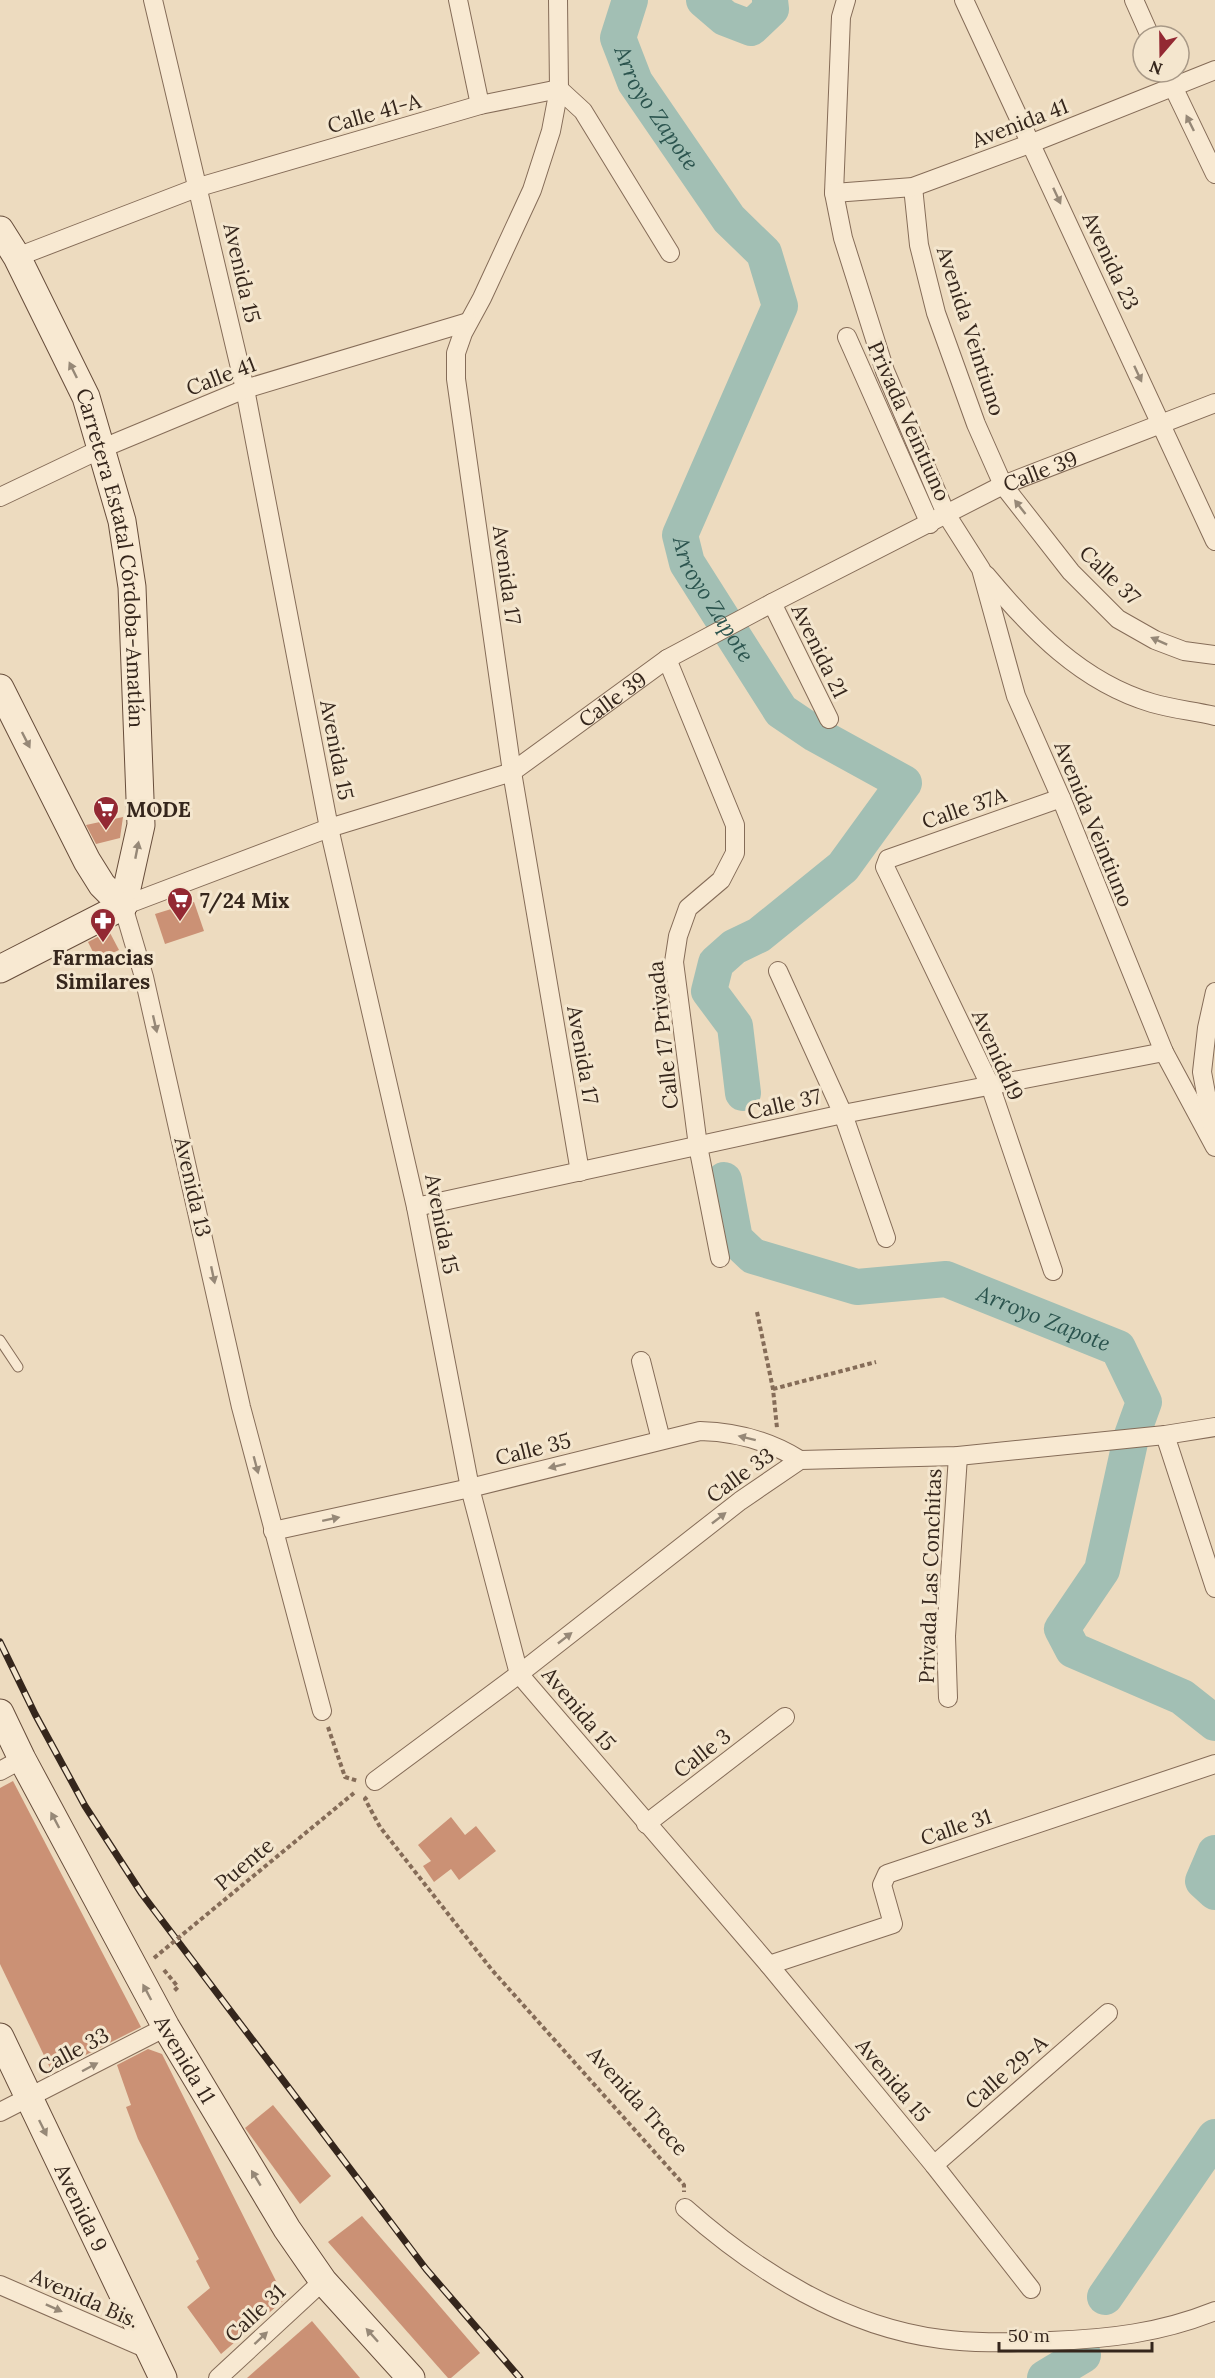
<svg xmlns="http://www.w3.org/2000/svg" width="1215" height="2378" font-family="Lora,serif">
<rect width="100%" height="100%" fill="#eddbbf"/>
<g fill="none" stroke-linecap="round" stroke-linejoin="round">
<g stroke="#a2bfb4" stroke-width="36">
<path id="s1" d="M 630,0 L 618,38 L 635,82 L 729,219 L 764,253 L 780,306 L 680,535 L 687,563 L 781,711 L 815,734 L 904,783 L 843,867 L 759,935 L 734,947 L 716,963 L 709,991 L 735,1026 L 743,1093"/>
<path d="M 704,0 L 725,18 L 751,28 L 771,9 L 770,0"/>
<path id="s2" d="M 724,1180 L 735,1239 L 753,1256 L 857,1287 L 946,1279 L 1118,1348 L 1144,1402 L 1131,1438 L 1102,1570 L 1062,1629 L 1073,1650 L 1182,1697 L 1215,1723"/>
<path d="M 1215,1853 L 1203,1881 L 1215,1892"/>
<path d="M 1105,2297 L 1215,2137"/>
<path d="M 1045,2378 L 1083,2355"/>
</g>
</g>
<g fill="#cb9175">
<path d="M 123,817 L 120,838 L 96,844 L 86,825 Z"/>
<path d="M 194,902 L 204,931 L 165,944 L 155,914 Z"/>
<path d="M 109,931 L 119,950 L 97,960 L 88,942 Z"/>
<path d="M 13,1781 L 141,2027 L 52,2072 L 0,1964 L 0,1788 Z"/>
<path d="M 451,1817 L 465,1835 L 476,1826 L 496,1851 L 459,1880 L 451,1869 L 434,1882 L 423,1866 L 431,1861 L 418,1845 Z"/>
<path d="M 148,2049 L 162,2054 L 285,2299 L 221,2354 L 187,2307 L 210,2288 L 196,2261 L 199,2259 L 138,2139 L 126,2107 L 131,2105 L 117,2065 Z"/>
<path d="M 273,2105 L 331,2176 L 300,2204 L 245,2128 Z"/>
<path d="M 362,2216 L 480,2353 L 451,2378 L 448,2378 L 328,2242 Z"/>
<path d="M 312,2321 L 360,2378 L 247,2378 Z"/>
</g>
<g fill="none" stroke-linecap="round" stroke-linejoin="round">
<defs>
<path id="lane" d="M 0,1340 L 18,1367"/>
<g id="street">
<path d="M 153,0 L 245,389 L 329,828 L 416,1207 L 470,1488 L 519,1674 L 769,1965 L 934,2165 L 1031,2289"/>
<path d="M 458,0 L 480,105"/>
<path d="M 558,0 L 559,89 L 551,131 L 532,190 L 482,298 L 463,333 L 456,353 L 456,379 L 512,772 L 580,1172"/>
<path d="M 846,0 L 841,17 L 834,193 L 843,238 L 885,371 L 946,514 L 981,569 L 1016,696 L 1061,798 L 1164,1052 L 1215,1147"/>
<path d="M 964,0 L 1215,541"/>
<path d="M 1134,0 L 1150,36"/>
<path d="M 1166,72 L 1215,174"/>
<path d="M 913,187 L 919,245 L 936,313 L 976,424 L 1003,485 L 1071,572 L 1118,619 L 1155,640 L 1184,651 L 1215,655"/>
<path d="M 834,193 L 913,187 L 1032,143 L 1215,70"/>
<path d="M 17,257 L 199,187 L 480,105 L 559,89 L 583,111 L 670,253"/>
<path d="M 847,337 L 930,524"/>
<path d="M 0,497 L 103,448 L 245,389 L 468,322"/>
<path d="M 986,575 C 1031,629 1081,682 1152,703 C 1172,709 1194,711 1215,716"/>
<path d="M 772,603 L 829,719"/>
<path d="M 667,659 L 735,825 L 735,853 L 721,880 L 688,908 L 678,936 L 674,962 L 698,1146 L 720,1258"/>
<path d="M 778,971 L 843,1114 L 886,1238"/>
<path d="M 1213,1131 L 1202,1072 L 1207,1028 L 1215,992"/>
<path d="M 416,1207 L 843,1114 L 1164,1052"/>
<path d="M 1053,1271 L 990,1085 L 885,867 L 888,859 L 1061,798"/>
<path d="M 641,1361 L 661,1440"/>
<path d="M 1165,1435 L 1215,1588"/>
<path d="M 273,1531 L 470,1488 L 700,1431 C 736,1432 770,1441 800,1460"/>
<path d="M 948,1698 L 946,1636 L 958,1456"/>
<path id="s3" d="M 322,1711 L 241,1407 L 144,977 L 123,906 L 329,828 L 512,772 L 667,659 L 772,603 L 1003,485 L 1215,403"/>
<path d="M 0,1771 L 22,1759"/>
<path d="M 375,1781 L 519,1674 L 740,1501 L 800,1460 L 958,1456 L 1165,1435 L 1215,1427"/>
<path d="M 646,1824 L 785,1717"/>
<path d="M 769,1965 L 893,1924 L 882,1885 L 887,1874 L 1215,1764"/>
<path d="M 0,2112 L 166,2027"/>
<path d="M 934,2165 L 1108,2013"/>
<path d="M 685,2208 C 756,2271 845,2327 941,2339 C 977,2344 1014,2342 1050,2341 C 1108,2339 1160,2333 1215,2311"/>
<path d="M 0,2285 L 152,2351"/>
<path d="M 218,2378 L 323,2281"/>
</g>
<g id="secondary">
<path id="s4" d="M 0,230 L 17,257 L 86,397 L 122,521 L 132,587 L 141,825 L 123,906"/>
<path d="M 0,688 L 87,861 L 102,885 L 123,906"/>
<path d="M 0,969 L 123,906"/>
<path id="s5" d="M 0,1713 L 22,1759 L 166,2027 L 287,2229 L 323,2281 L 411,2378"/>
<path id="s6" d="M 0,2037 L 163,2378"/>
</g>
</defs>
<use href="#lane" stroke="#856c58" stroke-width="11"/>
<use href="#street" stroke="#856c58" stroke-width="20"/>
<use href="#secondary" stroke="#674d3b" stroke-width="29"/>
<g stroke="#856c58" stroke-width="4" stroke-dasharray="4.5 3" stroke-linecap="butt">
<path d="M 757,1312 L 773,1389 L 777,1428"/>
<path d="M 773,1389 L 876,1362"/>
<path d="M 328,1727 L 345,1777 L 358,1781"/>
<path d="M 367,1797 L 365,1799 L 380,1827 L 492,1970 L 684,2185 L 684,2192"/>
<path d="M 164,1970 L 178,1987 L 173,1992"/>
</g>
<use href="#lane" stroke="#f8e9d2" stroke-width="9"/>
<use href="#street" stroke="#f8e9d2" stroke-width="18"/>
<use href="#secondary" stroke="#f8e9d2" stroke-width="27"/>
<defs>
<path id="rail" d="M 0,1642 L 35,1714 L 85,1806 L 142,1894 L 426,2269 L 520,2378"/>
</defs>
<use href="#rail" stroke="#35261c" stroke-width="7"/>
<use href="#rail" stroke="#f4e6ce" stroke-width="4.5" stroke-dasharray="14" stroke-linecap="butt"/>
<path stroke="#856c58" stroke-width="4" stroke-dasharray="4.5 3" stroke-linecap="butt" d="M 154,1958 L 354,1793"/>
</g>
<defs><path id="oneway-solid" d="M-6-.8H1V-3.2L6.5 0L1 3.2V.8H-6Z" transform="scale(1.5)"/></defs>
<g fill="#968877">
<use href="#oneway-solid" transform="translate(1190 123) rotate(-116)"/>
<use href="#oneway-solid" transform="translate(1057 196) rotate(65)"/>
<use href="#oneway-solid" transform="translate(73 370) rotate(-116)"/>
<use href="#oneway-solid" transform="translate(1138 374) rotate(65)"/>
<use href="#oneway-solid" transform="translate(1020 507) rotate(-128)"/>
<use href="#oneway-solid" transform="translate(1159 641) rotate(-156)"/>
<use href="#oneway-solid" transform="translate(26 740) rotate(63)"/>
<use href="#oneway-solid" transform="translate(137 850) rotate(-79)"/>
<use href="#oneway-solid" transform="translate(155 1024) rotate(77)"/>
<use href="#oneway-solid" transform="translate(213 1275) rotate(78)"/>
<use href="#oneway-solid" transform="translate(747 1438) rotate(-166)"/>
<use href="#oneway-solid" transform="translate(256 1465) rotate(75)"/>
<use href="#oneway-solid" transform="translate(557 1466) rotate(166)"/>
<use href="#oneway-solid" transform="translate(719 1518) rotate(-38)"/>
<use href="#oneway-solid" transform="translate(331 1519) rotate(-12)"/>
<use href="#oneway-solid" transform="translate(565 1638) rotate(-38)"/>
<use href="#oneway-solid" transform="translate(55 1820) rotate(-118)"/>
<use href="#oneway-solid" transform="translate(147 1992) rotate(-118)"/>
<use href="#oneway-solid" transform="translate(90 2067) rotate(-28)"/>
<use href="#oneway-solid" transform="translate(43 2128) rotate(64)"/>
<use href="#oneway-solid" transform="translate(256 2178) rotate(-121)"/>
<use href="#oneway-solid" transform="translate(54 2308) rotate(24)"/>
<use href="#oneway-solid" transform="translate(372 2335) rotate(-132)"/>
<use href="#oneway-solid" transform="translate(261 2338) rotate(-43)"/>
</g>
<defs>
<symbol id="supermarket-pin" viewBox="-11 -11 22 30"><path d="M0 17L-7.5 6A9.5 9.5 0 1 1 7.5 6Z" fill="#932933" stroke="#f4e6ce"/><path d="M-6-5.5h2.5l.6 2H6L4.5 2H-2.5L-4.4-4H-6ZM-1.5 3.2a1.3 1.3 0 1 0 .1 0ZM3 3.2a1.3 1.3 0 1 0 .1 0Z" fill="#fff"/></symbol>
<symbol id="pharmacy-pin" viewBox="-11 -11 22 30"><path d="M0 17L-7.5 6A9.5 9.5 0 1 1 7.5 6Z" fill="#932933" stroke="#f4e6ce"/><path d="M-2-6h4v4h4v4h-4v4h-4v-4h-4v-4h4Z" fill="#fff"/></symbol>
</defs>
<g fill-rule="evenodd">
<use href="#supermarket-pin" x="91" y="794" width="30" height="40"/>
<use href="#supermarket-pin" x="165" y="885" width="30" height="40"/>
<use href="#pharmacy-pin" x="88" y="906" width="30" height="40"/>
</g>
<g text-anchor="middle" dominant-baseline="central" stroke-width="6" stroke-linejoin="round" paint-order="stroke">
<g font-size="21" fill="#35261c" stroke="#f4e6ce">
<text transform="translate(374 113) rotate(-16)">Calle 41-A</text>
<text transform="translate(1020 123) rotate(-21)">Avenida 41</text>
<text transform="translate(1111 261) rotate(65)">Avenida 23</text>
<text transform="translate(242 273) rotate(77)">Avenida 15</text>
<text transform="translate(971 331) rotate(72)">Avenida Veintiuno</text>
<text transform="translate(221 376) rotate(-21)">Calle 41</text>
<text transform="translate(909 421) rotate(66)">Privada Veintiuno</text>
<text stroke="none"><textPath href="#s3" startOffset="1851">Calle 39</textPath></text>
<text stroke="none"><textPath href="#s4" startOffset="352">Carretera Estatal Córdoba-Amatlán</textPath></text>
<text transform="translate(507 575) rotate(82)">Avenida 17</text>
<text transform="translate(1110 575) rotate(44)">Calle 37</text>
<text transform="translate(820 651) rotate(64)">Avenida 21</text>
<text stroke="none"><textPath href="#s3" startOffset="1365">Calle 39</textPath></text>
<text transform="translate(337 750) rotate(79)">Avenida 15</text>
<text transform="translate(964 808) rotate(-19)">Calle 37A</text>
<text transform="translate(1094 824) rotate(68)">Avenida Veintiuno</text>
<text transform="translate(663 1035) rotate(-96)">Calle 17 Privada</text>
<text transform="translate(583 1055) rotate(80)">Avenida 17</text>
<text transform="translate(998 1055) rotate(66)">Avenida19</text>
<text transform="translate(784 1104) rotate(-13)">Calle 37</text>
<text transform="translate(193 1187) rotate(77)">Avenida 13</text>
<text transform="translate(442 1224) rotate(79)">Avenida 15</text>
<text transform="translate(533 1449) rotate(-14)">Calle 35</text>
<text transform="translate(740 1475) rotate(-36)">Calle 33</text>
<text transform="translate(930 1576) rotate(-88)">Privada Las Conchitas</text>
<text transform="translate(579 1709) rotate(50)">Avenida 15</text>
<text transform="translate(702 1753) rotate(-38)">Calle 3</text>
<text transform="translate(956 1827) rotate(-19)">Calle 31</text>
<text transform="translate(244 1864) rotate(-40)">Puente</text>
<text transform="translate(73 2051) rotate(-28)">Calle 33</text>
<text stroke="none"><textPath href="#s5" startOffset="393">Avenida 11</textPath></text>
<text transform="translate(1006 2072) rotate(-41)">Calle 29-A</text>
<text transform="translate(893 2080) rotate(50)">Avenida 15</text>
<text transform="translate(638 2101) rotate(48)">Avenida Trece</text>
<text stroke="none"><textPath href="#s6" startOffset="189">Avenida 9</textPath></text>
<text transform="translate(85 2298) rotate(24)">Avenida Bis.</text>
<text transform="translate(255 2313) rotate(-43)">Calle 31</text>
</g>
<g font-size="21" font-weight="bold" fill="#35261c" stroke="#f4e6ce" text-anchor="start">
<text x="126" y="809">MODE</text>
<text x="200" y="900">7/24 Mix</text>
<text x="103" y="957" text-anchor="middle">Farmacias<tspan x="103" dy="24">Similares</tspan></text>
</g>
<g font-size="22" font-style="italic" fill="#2b544e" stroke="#f4e6ce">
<text stroke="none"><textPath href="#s1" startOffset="120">Arroyo Zapote</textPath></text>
<text stroke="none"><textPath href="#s1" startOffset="680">Arroyo Zapote</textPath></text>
<text stroke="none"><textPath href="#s2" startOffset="388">Arroyo Zapote</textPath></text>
</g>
</g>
<g transform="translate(1161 54) rotate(200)"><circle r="28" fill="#f4e6ce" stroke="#a89987" stroke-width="1.5"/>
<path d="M0-4.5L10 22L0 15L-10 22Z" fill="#932933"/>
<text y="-9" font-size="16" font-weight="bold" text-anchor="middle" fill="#35261c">N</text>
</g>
<path d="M999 2342v9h153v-9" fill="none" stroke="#35261c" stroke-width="3"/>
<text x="1008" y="2342" font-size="18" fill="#35261c" stroke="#f4e6ce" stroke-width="4.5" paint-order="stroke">50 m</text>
</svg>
